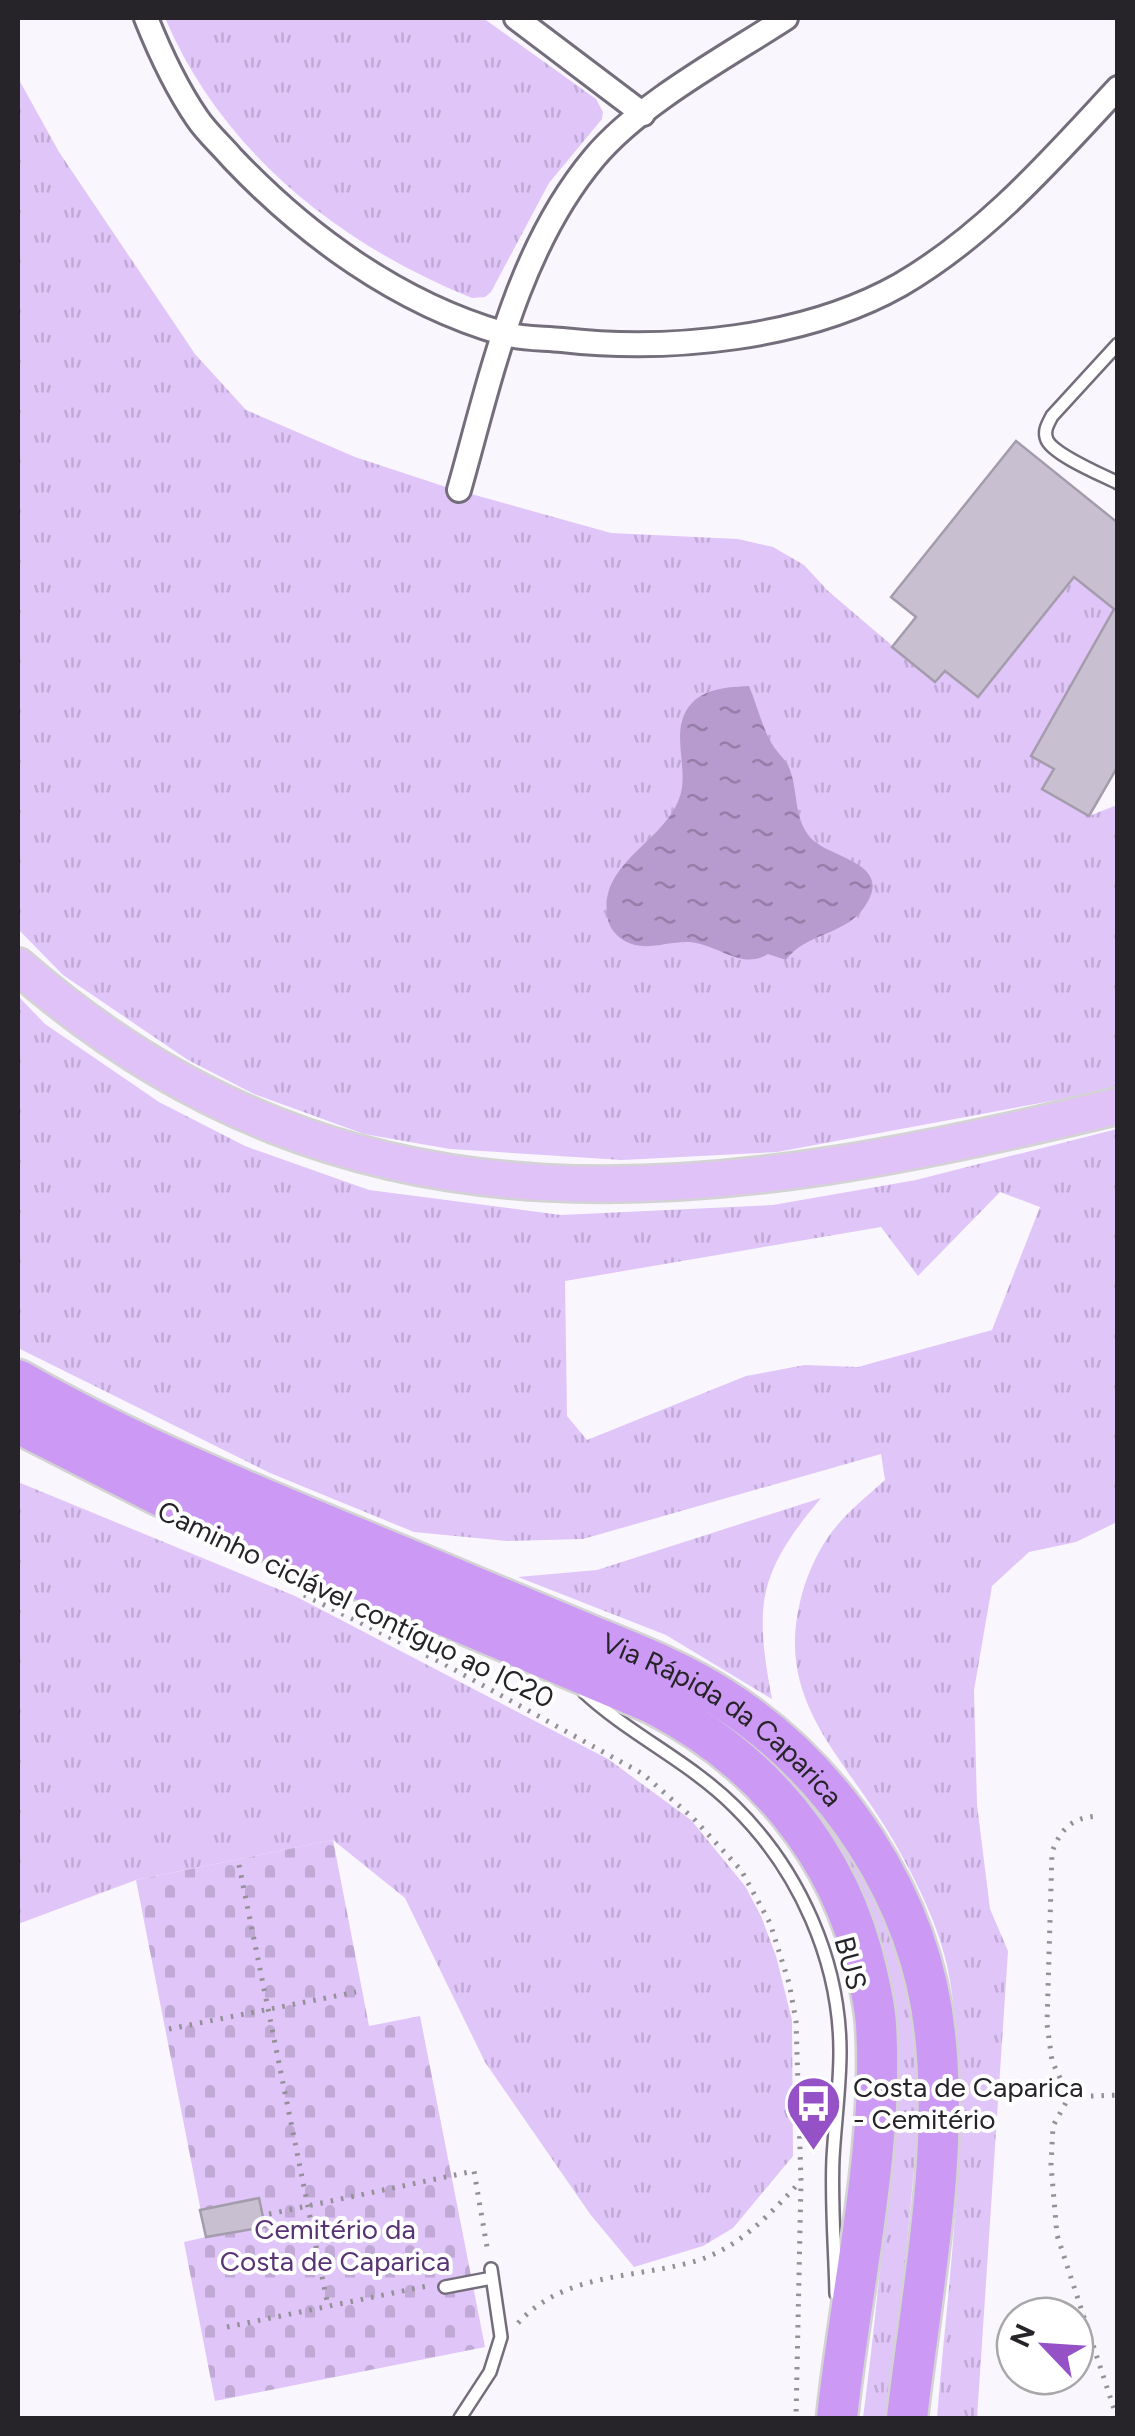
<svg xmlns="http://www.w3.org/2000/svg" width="1135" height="2436" font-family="Figtree,sans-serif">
<defs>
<pattern id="grass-tufts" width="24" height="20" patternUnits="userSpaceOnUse" patternTransform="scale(2.5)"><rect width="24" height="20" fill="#e0c5f9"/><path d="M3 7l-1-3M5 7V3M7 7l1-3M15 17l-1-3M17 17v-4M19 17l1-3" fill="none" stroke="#c0a9d5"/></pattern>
<pattern id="cemetery-stones" width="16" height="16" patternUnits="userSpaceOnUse" patternTransform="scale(2.5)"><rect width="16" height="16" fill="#e0c5f9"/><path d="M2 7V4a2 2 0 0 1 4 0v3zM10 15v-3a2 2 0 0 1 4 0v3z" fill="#c0a9d5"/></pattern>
<pattern id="water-ripples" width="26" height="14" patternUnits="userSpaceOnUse" patternTransform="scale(2.5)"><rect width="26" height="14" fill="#b79bcf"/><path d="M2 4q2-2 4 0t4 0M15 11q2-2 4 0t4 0" fill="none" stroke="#957ea8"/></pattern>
</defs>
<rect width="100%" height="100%" fill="#f9f6fd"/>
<g fill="url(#grass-tufts)" fill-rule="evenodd">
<path d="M 165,18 L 483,18 L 596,99 L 603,112 L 602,119 L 549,183 L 491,292 L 485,297 L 472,298 C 339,244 223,153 165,18 Z"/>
<path d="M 18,78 L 59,152 L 195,354 L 246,410 L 355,457 L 446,487 L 611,533 L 738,539 L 773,547 L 804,565 L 828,591 L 935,682 L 945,671 L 978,697 L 1074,577 L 1114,609 L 1054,769 L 1042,788 L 1089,816 L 1117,805 L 1117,1086 L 1062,1099 L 777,1152 L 622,1160 L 450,1149 L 364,1134 L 254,1094 L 188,1060 L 63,975 L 18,929 Z"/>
<path d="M 18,996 L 45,1024 L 159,1102 L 245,1146 L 369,1190 L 561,1215 L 773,1205 L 916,1180 L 1117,1129 L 1117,1522 L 1076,1542 L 1029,1552 L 992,1586 L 974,1690 L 977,1805 L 990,1909 L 1008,1951 L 977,2418 L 937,2418 C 948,2276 972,2129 951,1987 C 944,1934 916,1879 889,1833 C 842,1755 776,1701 800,1602 C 805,1579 817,1552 831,1533 C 846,1513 866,1497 885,1480 L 881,1454 L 583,1539 L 507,1541 L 414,1532 L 270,1473 L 18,1348 ZM 1000,1192 L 1040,1207 L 992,1330 L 858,1367 L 805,1365 L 746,1376 L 587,1440 L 567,1416 L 565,1281 L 881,1227 L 918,1276 Z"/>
<path d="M 18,1482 L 295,1596 L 608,1759 L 691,1820 L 745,1886 L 761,1916 L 776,1956 L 792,2020 L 793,2156 L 733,2228 L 703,2246 L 634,2267 L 590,2214 L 485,2062 L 405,1898 L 333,1840 L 136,1880 L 18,1924 Z"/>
<path d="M 821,1498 C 758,1573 754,1604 772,1699 L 666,1635 L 518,1577 L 597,1570 Z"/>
<path d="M 738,1732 L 757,1745 L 829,1819 L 877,1898 L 901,1959 L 916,2023 L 921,2093 L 891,2418 L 863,2418 C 873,2343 880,2268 888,2192 C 892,2152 898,2111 899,2071 C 902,1936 836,1820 738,1732 Z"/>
</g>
<path fill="url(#cemetery-stones)" d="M 333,1840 L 369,2026 L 420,2016 L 485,2347 L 215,2401 L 184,2242 L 206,2237 L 136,1880 Z"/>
<path fill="url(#water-ripples)" d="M 749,686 C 757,705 762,727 772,744 C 777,753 786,759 790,770 C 798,792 794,817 809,836 C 828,860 898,861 863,909 C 844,935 804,934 786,960 L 768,954 C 742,971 718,944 689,942 C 671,941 652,949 635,945 C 623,942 611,933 608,920 C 596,864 662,844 679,799 C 691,769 667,729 692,703 C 706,688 730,687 749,686 Z"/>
<g fill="#c8c0d0" stroke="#a49cac" stroke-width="2.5">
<path d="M 1016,441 L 1118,523 L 1118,766 L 1089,816 L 1042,789 L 1054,769 L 1031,756 L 1114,609 L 1074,577 L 978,697 L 945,671 L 935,682 L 892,647 L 916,617 L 891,597 Z"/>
<path d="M 259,2198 L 265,2227 L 206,2237 L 200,2210 Z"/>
</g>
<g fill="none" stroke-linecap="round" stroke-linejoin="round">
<defs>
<g id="lane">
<path d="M 1118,344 L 1052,416 C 1048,424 1043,431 1047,440 C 1054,455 1102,475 1118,483"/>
<path d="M 584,1692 C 630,1735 689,1761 735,1807 C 799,1870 840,1961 840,2052 C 840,2087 835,2122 833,2158 C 831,2203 835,2249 836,2294"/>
<path d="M 445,2287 L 492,2278"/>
<path d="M 460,2418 L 490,2372 L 501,2337 L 491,2269"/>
</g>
<g id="street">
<path d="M 146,18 C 160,53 175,86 197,118 C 207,133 221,145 232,158 C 305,235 398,303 502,333 C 520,339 542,338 562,340 C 669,352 804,339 900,285 C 986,235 1051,160 1118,88"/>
<path d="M 516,18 L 643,114"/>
<path d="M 459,490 C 491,377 517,250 594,158 C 640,103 726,57 786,18"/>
</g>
<path id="primary" d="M 18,966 C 354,1260 717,1203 1118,1106"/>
<g id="highway">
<path id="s1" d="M 18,1380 C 150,1456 293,1511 434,1570 C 487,1592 541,1615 594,1637 C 638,1655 682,1672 722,1698 C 836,1771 921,1898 935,2034 C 949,2157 921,2295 907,2418"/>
<path d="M 18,1423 L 159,1495 L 652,1703 C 761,1759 840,1852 867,1973 C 871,1990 875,2008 876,2025 C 884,2150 850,2293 837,2418"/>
</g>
</defs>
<use href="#lane" stroke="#746d7b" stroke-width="16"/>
<use href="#street" stroke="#746d7b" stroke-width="28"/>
<use href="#primary" stroke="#d4d3d4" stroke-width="40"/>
<use href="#highway" stroke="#d4d3d4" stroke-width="45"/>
<g stroke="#939096" stroke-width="5" stroke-dasharray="2.5 8" stroke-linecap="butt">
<path d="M 304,1595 L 446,1665 L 643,1774 L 693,1818 L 741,1870 L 770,1923 L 789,1983 L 796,2021 L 801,2181 L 796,2418"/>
<path d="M 239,1865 L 328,2306"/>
<path d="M 169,2029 L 356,1992"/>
<path d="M 1069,2097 L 1052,2061 L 1047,2024 L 1052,1852 C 1061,1829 1071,1818 1097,1816"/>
<path d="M 269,2214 L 474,2171 L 488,2253"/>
<path d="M 518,2323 C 565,2272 633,2279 696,2261 C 739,2248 770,2214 799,2183"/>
<path d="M 227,2327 L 427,2286"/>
<path d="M 1117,2418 L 1057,2235 L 1051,2165 L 1053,2126 L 1069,2097 L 1118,2095"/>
</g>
<use href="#lane" stroke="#fff" stroke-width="11"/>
<use href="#street" stroke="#fff" stroke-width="22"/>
<use href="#primary" stroke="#e0c2f9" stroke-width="35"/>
<use href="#highway" stroke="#cc9af5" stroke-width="40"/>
</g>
<defs>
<symbol id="bus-pin" viewBox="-11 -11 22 30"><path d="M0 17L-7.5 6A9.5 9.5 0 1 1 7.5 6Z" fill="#9551c6" stroke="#fff"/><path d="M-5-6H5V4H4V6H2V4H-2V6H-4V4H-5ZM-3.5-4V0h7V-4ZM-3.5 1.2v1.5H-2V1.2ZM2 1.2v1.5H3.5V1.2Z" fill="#fff"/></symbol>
</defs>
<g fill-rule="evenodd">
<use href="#bus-pin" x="782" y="2072" width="63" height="86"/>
</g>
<g text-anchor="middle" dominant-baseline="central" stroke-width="8" stroke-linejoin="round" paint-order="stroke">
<g font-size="28" fill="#262329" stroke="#fff">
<text transform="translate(356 1604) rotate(26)">Caminho ciclável contíguo ao IC20</text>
<text stroke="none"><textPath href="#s1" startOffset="785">Via Rápida da Caparica</textPath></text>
<text transform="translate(851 1963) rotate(75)">BUS</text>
</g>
<g font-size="28" fill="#262329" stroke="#fff" text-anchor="start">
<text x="853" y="2087">Costa de Caparica<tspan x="853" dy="32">- Cemitério</tspan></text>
</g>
<g font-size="28" fill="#583474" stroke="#fff">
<text x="335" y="2229">Cemitério da<tspan x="335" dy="32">Costa de Caparica</tspan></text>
</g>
</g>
<rect width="1135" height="2436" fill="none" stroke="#262329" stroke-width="40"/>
<g transform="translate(1045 2346) rotate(295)"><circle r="48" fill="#ffffff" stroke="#a8a7a9" stroke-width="2.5"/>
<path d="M0-8L18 38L0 25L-18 38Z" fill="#9551c6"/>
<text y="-15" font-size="28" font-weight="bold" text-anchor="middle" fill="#262329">N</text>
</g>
</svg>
